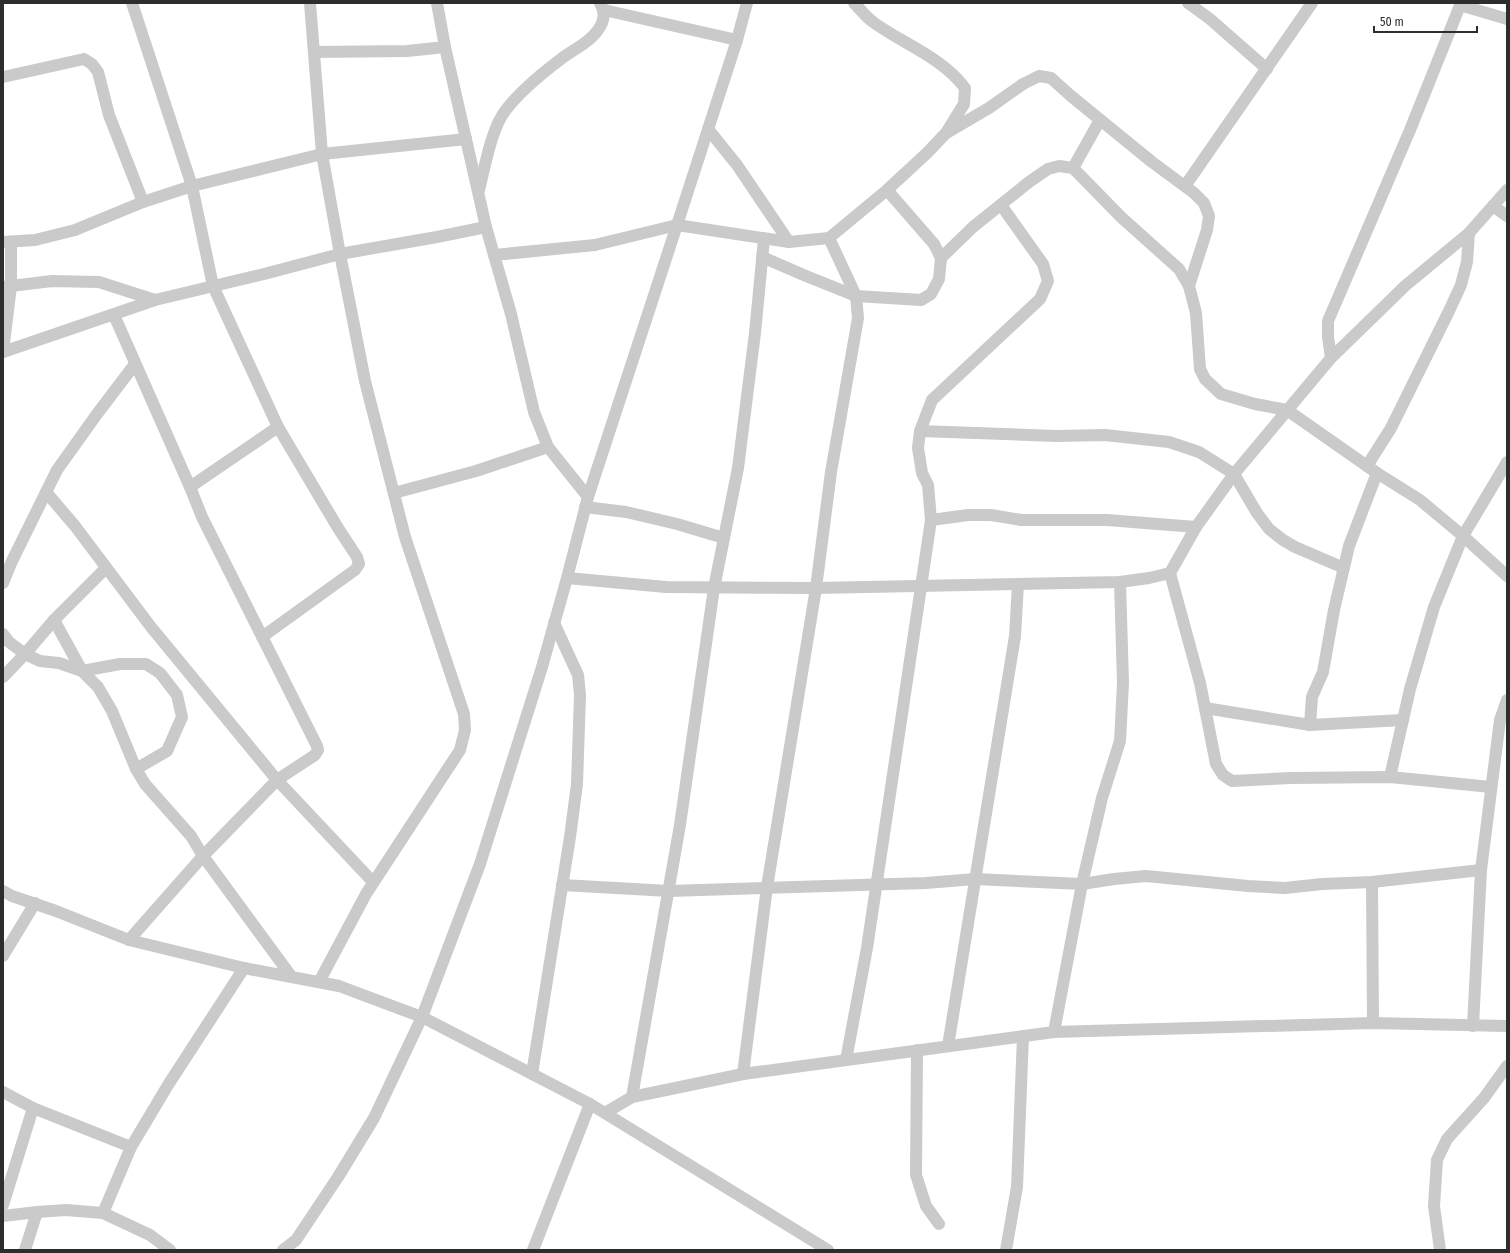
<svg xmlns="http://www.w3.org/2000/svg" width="1510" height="1253" font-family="'Fira Sans Condensed',sans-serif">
<rect width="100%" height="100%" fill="#fff"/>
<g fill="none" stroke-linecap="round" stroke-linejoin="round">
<g stroke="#cacaca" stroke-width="12">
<path d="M 132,3 L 192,186 L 213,286 L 278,427 L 338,528 L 357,557 L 359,564 L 355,570 L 262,637"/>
<path d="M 310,3 L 322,154 L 340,254 L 365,381 L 405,537 L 464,714 L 465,730 L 460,750 L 366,894 L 319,982"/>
<path d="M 437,3 L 445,47 L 486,227 L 511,314 L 534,412 L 548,447 L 588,497"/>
<path d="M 1188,3 L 1210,19 L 1267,69"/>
<path d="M 1460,5 L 1507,19"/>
<path d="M 604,10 L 737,40"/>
<path d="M 314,52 L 407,51 L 445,47"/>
<path d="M 3,77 L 84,59 L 92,64 L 98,72 L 109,115 L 143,202"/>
<path d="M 708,129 L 737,165 L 789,242"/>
<path d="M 948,132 L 989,108 L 1023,84 L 1039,76 L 1051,78 L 1071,96 L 1152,162 L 1194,193 L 1204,203 L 1209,216 L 1207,230 L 1189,286"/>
<path d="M 1073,168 L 1100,120"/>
<path d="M 1185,186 L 1312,3"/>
<path d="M 479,190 C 485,167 491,130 505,111 C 520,91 541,74 561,59 C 574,49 595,40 602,23 C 605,16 604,10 600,3"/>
<path d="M 1493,206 L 1507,216"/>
<path d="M 3,242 L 35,240 L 75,230 L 143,202 L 192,186 L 322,154 L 466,139"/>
<path d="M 494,255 L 595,245 L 677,225 L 789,242 L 829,238 L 887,190 L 927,153 L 946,133 L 964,104 L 965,88 C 942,57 903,44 873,22 C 866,17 860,9 854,3"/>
<path d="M 762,257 L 806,276 L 856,296 L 921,300 L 931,294 L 939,279 L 941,258 L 934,244 L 887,190"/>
<path d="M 941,258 L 973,227 L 1029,182 L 1048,169 L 1059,166 L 1073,168 L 1121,217 L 1179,269 L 1189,286 L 1196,313 L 1200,369 L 1205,379 L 1221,394 L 1255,404 L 1287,410 L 1377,473 L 1420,500 L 1463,536 L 1507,576"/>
<path d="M 3,287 L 52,281 L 99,282 L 155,300"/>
<path d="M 114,315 L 190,487 L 202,517 L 317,746 L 318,750 L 315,755 L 277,780 L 203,856 L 129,940"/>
<path d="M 3,352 L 155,300 L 264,274 L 340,254 L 437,237 L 486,227"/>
<path d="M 3,352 L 11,286 L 11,242"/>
<path d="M 1331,358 L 1328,337 L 1328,321 L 1410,130 L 1461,3"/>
<path d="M 920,431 L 1056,436 L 1105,435 L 1169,442 L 1199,452 L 1234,474 L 1257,513 L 1269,529 L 1283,540 L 1295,547 L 1344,568"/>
<path d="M 1367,466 L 1391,428 L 1449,311 L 1461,285 L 1467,262 L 1469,233"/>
<path d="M 190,487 L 278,427"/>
<path d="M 46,492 L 75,526 L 151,627 L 277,780 L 373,882"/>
<path d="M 394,493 L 476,471 L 548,447"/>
<path d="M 585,507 L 626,512 L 677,524 L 724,538"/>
<path d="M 931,520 L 968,515 L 991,515 L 1021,520 L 1107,520 L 1196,527"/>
<path d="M 567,578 L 666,587 L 816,588 L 1120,582 L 1149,578 L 1170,573"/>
<path d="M 3,583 L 12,561 L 57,470 L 97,414 L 135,364"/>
<path d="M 54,620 L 82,671 L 120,664 L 146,664 L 160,673 L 177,695 L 182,717 L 167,751 L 136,769"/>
<path d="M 3,634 L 9,642 L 25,654 L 40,661 L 59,663 L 82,671 L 98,687 L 112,711 L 136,769 L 145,784 L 191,836 L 203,856 L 291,976"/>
<path d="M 3,677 L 25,654 L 54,620 L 106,568"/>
<path d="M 1205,708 L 1310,725 L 1403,720"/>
<path d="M 1310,725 L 1312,697 L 1323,672 L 1334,610 L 1349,546 L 1377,473"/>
<path d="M 1390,777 L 1410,689 L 1434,607 L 1463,536 L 1507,462"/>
<path d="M 1491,787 L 1390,777 L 1291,778 L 1232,781 L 1223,775 L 1216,764 L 1200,683 L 1170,573 L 1196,527 L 1234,474 L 1331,358 L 1405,286 L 1469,233 L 1507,190"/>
<path d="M 1372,882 L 1373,1023"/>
<path d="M 562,885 L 669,891 L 926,883 L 975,879 L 1082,884 L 1114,879 L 1146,876 L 1248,886 L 1285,888 L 1322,884 L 1372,882 L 1481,870"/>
<path d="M 3,891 L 12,896 L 56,911 L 129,940 L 244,968 L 339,986 L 422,1017 L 590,1104 L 828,1250"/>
<path d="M 3,956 L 35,903"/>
<path d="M 1473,1026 L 1481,870 L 1500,720 L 1507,700"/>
<path d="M 1054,1032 L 1082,884 L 1102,798 L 1120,741 L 1123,683 L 1120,582"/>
<path d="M 948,1046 L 1015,636 L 1018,584"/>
<path d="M 917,1050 L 916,1175 L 926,1206 L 939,1224"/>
<path d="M 846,1060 L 867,948 L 931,520 L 928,485 L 922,473 L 918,448 L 920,431 L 932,400 L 1040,299 L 1048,281 L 1043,264 L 1001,205"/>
<path d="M 532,1074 L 570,837 L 577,784 L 580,695 L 578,675 L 554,623"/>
<path d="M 743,1074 L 767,887 L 816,588 L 831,472 L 858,318 L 856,296 L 829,238"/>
<path d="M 3,1092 L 33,1108 L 131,1147"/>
<path d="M 632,1097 L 680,825 L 714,588 L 738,468 L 755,333 L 764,239"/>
<path d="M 605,1113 L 632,1097 L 743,1074 L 1054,1032 L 1373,1023 L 1507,1026"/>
<path d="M 3,1205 L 33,1108"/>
<path d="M 103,1213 L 131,1147 L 168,1085 L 244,968"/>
<path d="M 3,1216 L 37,1212 L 66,1210 L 103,1213 L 150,1235 L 170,1250"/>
<path d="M 25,1250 L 37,1212"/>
<path d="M 283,1250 L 296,1240 L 338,1177 L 374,1118 L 422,1017 L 480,864 L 542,667 L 567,578 L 588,497 L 677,225 L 737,40 L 747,3"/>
<path d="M 533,1250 L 590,1104"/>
<path d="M 1006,1250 L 1017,1187 L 1023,1036"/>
<path d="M 1440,1250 L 1434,1206 L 1437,1160 L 1447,1139 L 1484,1098 L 1507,1066"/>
</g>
</g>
<rect width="1510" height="1253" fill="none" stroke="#2d2d2d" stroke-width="8"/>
<path d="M1374 26v6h103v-6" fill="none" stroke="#2d2d2d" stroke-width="2"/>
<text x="1380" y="26" font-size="12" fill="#2d2d2d" stroke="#ffffff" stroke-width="3" paint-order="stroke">50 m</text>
</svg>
